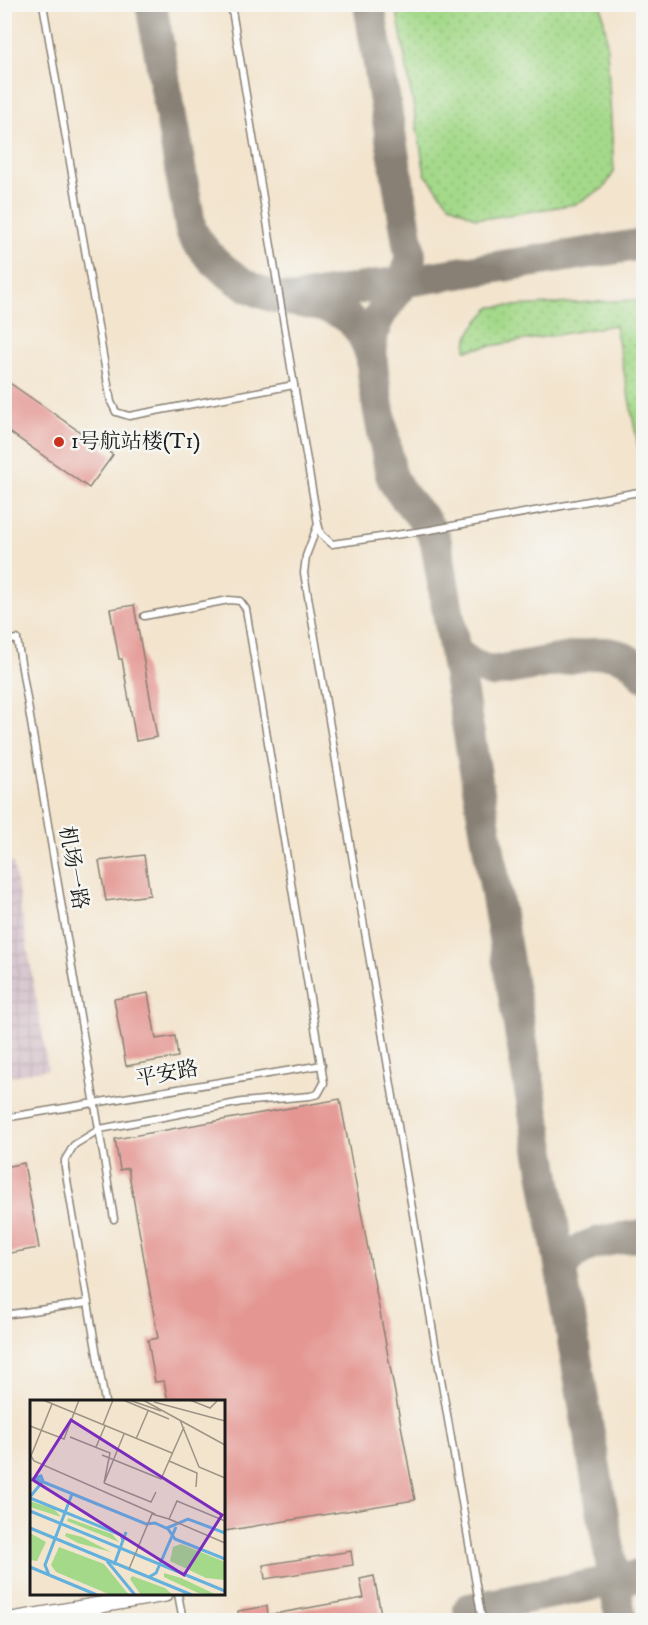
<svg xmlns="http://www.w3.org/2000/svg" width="648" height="1625" font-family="'IM FELL DW Pica','Noto Serif SC',serif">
<defs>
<pattern id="industrial-grid" width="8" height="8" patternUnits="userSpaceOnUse" patternTransform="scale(1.5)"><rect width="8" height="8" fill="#d2bdc8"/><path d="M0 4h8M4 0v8" fill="none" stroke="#b4a2ab"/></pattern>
<pattern id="green-dots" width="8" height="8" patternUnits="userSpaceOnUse" patternTransform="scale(1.5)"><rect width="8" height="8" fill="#a4d98a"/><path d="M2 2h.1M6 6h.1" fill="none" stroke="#8dba76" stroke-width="1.8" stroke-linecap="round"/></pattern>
</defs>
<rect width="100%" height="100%" fill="#f6f6f2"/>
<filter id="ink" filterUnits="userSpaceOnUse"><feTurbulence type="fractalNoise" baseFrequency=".0167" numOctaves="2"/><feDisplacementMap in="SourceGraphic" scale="12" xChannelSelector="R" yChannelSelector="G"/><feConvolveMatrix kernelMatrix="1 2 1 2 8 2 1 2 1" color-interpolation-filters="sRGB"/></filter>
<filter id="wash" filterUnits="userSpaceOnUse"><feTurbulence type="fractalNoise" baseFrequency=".008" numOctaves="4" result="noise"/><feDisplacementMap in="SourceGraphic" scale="24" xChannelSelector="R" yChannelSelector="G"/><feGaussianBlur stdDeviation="1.35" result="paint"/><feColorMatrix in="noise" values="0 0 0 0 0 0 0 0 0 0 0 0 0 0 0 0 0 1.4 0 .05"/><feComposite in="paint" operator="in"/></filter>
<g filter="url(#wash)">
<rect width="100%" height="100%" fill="#f3e4cd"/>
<path fill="url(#industrial-grid)" d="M 13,862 L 48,1069 L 5,1077 L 4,863 Z"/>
<g fill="url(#green-dots)" stroke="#607a53" stroke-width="1.5">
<path d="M 396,5 L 601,5 L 606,32 L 614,172 L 604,188 L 576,204 L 489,218 L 476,218 L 449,204 L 425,174 Z"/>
<path d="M 636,300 L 644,309 L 643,471 L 615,325 L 466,350 C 465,332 480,319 491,307 Z"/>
</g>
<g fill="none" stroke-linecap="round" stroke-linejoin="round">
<g stroke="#888074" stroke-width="32">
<path d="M 151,4 L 191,230 C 206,259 240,287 272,296 C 320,309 355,299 372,359"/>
<path d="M 369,4 L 410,255 C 409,290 380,303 373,333 C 366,363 385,437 390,471 C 398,499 427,514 436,542 L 621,1620"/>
<path d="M 305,297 L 644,244"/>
<path d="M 456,653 L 471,664 L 491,672 L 598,653 C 616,651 634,660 644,676"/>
<path d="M 562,1268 C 580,1239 613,1240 644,1235"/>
<path d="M 469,1609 L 644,1575"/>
</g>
</g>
<g id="blocks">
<g fill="#e49692">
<path d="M 4,379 L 113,455 L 89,488 L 4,428 Z"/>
<path d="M 134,605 L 157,737 L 136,741 L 122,659 L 119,659 L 110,609 Z"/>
<path d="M 144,855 L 150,895 L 106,901 L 99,861 Z"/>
<path d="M 148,993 L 156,1039 L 175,1036 L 178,1057 L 126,1066 L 114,999 Z"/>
<path d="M 340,1099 L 415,1500 L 224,1531 L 224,1401 L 168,1401 L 164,1381 L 155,1382 L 148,1340 L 158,1338 L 128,1168 L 120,1170 L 115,1139 Z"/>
<path d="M 24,1163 L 39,1248 L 4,1254 L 4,1167 Z"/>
<path d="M 351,1551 L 353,1565 L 265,1579 L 263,1565 Z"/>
<path d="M 374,1576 L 382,1620 L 239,1620 L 238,1611 L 267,1606 L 268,1615 L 364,1598 L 360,1579 Z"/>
</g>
</g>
</g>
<g filter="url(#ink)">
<use href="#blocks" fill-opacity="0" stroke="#888074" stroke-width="1.5"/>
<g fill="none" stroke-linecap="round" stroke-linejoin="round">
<defs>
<g id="service">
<path d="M 43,4 L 111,402 L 116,412 L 129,416 L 294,385 L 231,4"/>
<path d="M 294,385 L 318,524 L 321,534 L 332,544 L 430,530 L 644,491"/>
<path d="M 318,524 L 306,556 L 304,573 L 482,1620"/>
<path d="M 4,641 L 17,639 L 114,1219"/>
<path d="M 4,1118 L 322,1065"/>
<path d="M 4,1315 L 88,1303"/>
<path d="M 105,1402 L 65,1168 L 65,1160 L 74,1145 L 100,1129 L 242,1102 L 310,1096 L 318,1094 L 324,1083 L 246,609 L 240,601 L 229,600 L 144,616"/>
<path d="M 178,1594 L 183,1620"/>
</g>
<path id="tertiary" d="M 12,1620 L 165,1594"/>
</defs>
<use href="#service" stroke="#888074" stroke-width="9"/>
<use href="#tertiary" stroke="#888074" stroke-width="18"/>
<use href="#service" stroke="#fff" stroke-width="6"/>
<use href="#tertiary" stroke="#fff" stroke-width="15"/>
</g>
</g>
<circle fill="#c8321e" stroke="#f6f6f2" stroke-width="2" cx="59" cy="442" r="6"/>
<g text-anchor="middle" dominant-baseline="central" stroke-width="5" stroke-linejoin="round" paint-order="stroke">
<g font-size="21" fill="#1c1c1c" stroke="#f6f6f2" text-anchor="start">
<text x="71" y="442">1号航站楼(T1)</text>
</g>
<g font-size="21" fill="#1c1c1c" stroke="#f6f6f2">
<text transform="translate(73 868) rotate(80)">机场一路</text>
<text transform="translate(167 1074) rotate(-10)">平安路</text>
</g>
</g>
<g transform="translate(30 1400)">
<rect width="195" height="195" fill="#f3e4cd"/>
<path d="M 0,101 L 24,109 L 31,117 L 0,107 ZM 38,118 L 82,134 L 89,142 L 37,121 ZM 0,133 L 16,142 L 7,161 L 0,160 ZM 36,133 L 52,137 L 81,152 L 48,143 L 35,136 ZM 151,144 L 195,162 L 195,180 L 176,178 L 140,161 L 143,147 ZM 29,147 L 74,164 L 99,195 L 81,195 L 26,172 L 21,165 ZM 134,173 L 151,178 L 187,195 L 168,193 L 134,177 ZM 102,176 L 135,188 L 143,195 L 111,195 L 100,179 Z" fill="#a4d98a"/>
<path fill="none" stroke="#64b1de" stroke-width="3" d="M 6,79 L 116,124 L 125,123 L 138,129 L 145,139 L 195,159M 0,80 L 11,76 L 13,81 L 0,97M 0,98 L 91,135 L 93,140M 0,111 L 195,191M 0,128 L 162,195M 137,128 L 158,119 L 195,133M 77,161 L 105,195M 84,165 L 96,132M 0,167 L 67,195M 19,175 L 15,165 L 42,94M 119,177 L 126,173 L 146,127"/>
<path fill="none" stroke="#9d9486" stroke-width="1.5" d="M 13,0 L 142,53M 93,0 L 139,19M 99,0 L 131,11M 113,0 L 195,45M 160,0 L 180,8 L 188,0M 124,2 L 195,21M 22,4 L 1,56 L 4,61 L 125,114M 150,20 L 169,67 L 195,78M 73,25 L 83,0M 0,26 L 34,39 L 49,0M 40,37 L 80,53 L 74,83M 106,39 L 118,11M 66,47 L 75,26M 72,55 L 131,79 L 154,27M 139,61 L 167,73 L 166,87M 74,83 L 121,102 L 126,92M 74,83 L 94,34M 195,121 L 147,101 L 139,119 L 195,143M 99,169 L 122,114 L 139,119"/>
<path fill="#7b2cbf" fill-opacity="0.15" stroke="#7b2cbf" stroke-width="3" d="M 41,20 L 192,115 L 154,175 L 3,80 Z"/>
<rect width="195" height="195" fill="none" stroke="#1c1c1c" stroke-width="3"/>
</g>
<rect width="648" height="1625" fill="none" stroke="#f6f6f2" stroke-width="24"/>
</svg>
